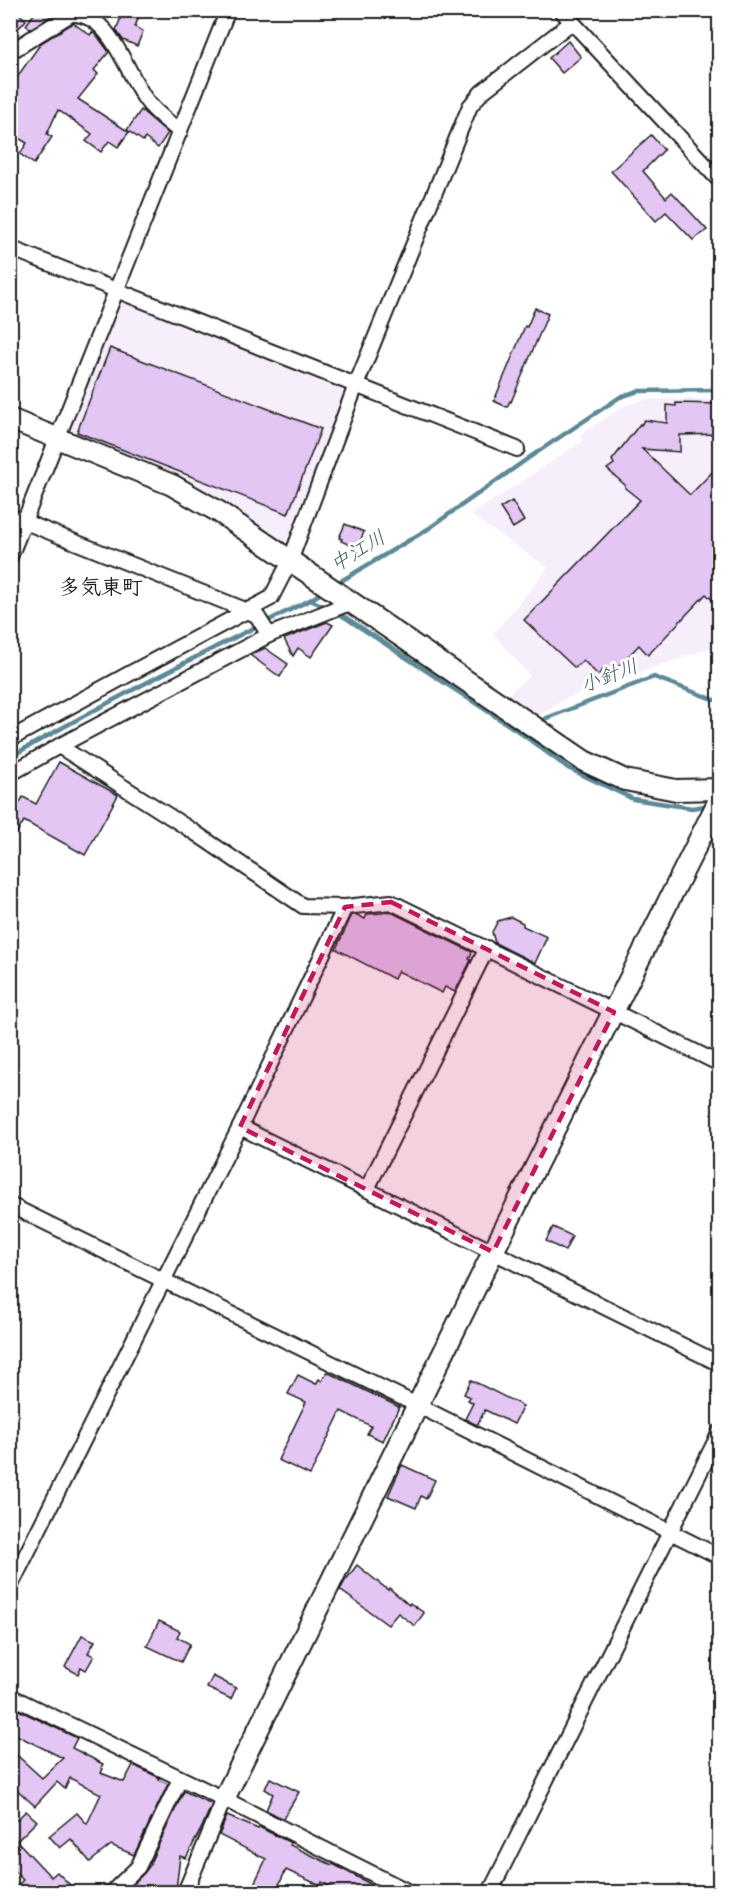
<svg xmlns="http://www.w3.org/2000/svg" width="730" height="1903" font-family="Dekko,'Klee One',sans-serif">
<rect width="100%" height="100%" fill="#fff"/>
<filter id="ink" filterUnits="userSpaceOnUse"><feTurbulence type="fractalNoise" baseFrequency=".0167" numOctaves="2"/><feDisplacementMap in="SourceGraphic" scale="12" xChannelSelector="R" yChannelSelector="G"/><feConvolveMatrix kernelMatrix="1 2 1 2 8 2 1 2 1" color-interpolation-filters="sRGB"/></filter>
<g filter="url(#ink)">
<g fill="#f7eefc">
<path d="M 124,300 L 343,388 L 345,394 L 287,541 L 280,543 L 173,476 L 133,457 L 71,432 L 69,424 L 118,303 Z"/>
<path d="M 719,398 L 719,645 L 638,673 L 625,669 L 613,680 L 565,699 L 536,718 L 505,696 L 530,676 L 493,634 L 548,568 L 471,515 L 583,441 L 580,435 L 622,407 L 638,401 L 653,399 L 710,399 Z"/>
</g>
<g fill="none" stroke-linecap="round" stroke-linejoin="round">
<g stroke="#5c8995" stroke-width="4.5">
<path d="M 336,584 L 428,529 L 530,457 L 620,397 L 638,391 L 720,390"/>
<path d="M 310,600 L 329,608"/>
<path d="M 337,612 L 515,729 L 568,768 L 633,799 L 692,808 L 711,805"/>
<path d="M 544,719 L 654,677 L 720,702"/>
<path d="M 10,757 C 108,701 208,650 310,600 L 326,590"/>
</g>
</g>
<g fill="#e4c6f4" stroke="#1c1c1c" stroke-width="1.5">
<path d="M 10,10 L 15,10 L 26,20 L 10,38 Z"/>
<path d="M 37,10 L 60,10 L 60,11 L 30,29 L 26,25 Z"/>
<path d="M 124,10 L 139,16 L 135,27 L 143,31 L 137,46 L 123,40 L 116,30 Z"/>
<path d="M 73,23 L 90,35 L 92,32 L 98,37 L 109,52 L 94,70 L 98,74 L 78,99 L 129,132 L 118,147 L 109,141 L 101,152 L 86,141 L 92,134 L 58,110 L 47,134 L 52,137 L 34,164 L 20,154 L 27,143 L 10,133 L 10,87 L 41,43 Z"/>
<path d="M 568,41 L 581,57 L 562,73 L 549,58 Z"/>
<path d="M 141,110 L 168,133 L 158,148 L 145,138 L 143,141 L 127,130 Z"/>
<path d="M 651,135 L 664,150 L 643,171 L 666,198 L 672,192 L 707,230 L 693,240 L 666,212 L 656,221 L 611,171 Z"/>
<path d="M 535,308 L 548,314 L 511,402 L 510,401 L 507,407 L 494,401 L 525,326 L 527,327 Z"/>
<path d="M 110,348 L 321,429 L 288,514 L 77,432 Z"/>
<path d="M 676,403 L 720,404 L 720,434 L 680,435 L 680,452 L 642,449 L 690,495 L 720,464 L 720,607 L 706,594 L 648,655 L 639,645 L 612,673 L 606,667 L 598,675 L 583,660 L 575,668 L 524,620 L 640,500 L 625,488 L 625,485 L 607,469 L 614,464 L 612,460 L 640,424 L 641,425 L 644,420 L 667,423 L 667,405 L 676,406 Z"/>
<path d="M 512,501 L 524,521 L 513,528 L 500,508 Z"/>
<path d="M 345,524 L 364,532 L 357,548 L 341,541 L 342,539 L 339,538 Z"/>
<path d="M 327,622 L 333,625 L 311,657 L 298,648 L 293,656 L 284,639 Z"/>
<path d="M 265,648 L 288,664 L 280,677 L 250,655 Z"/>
<path d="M 59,762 L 118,795 L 85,855 L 24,821 L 10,844 L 10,819 L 23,797 L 36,804 Z"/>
<path d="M 389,911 L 472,952 L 469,959 L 471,960 L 455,992 L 445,987 L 442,993 L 398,971 L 394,979 L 336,949 L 352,915 L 357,915 L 365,919 L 367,914 L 382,913 Z"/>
<path d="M 511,917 L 523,923 L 523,926 L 547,937 L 535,963 L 495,943 L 492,932 L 498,921 Z"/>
<path d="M 553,1227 L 572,1236 L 565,1251 L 546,1241 Z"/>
<path d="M 327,1372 L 399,1407 L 383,1441 L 367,1434 L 371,1426 L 341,1411 L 310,1475 L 278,1460 L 306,1402 L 288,1394 L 298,1375 L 316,1384 L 319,1379 L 322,1381 Z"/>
<path d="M 471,1380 L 523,1406 L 514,1424 L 485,1410 L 477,1425 L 465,1419 L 473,1403 L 468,1400 L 470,1397 L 464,1394 Z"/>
<path d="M 402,1465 L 435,1480 L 426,1499 L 421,1496 L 416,1508 L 388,1496 Z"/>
<path d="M 357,1565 L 388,1590 L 389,1588 L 409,1605 L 410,1603 L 424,1613 L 415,1626 L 398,1613 L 388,1625 L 340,1590 L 345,1581 Z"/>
<path d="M 159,1621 L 180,1631 L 177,1637 L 190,1644 L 181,1662 L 147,1646 Z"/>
<path d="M 82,1635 L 95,1641 L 88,1653 L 94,1656 L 86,1670 L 81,1667 L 78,1674 L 65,1667 Z"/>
<path d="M 213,1676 L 236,1688 L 231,1699 L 207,1688 Z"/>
<path d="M 10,1706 L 77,1738 L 72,1748 L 101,1763 L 103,1764 L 101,1768 L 103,1769 L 101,1773 L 124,1782 L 133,1765 L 160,1778 L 159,1780 L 168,1784 L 134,1855 L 111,1845 L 90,1862 L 71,1839 L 60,1848 L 49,1836 L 77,1813 L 87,1824 L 101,1794 L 70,1778 L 65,1789 L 57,1782 L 35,1806 L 15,1788 L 16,1787 L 10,1782 L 10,1749 L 42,1778 L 63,1758 L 10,1732 Z"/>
<path d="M 270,1778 L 299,1792 L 283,1819 L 266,1810 L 273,1794 L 265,1789 Z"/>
<path d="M 184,1791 L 212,1804 L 202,1827 L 186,1858 L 180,1856 L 176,1890 L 165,1889 L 164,1893 L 124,1893 L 144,1873 L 151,1864 L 150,1863 Z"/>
<path d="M 26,1811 L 37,1821 L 17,1841 L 51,1877 L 57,1872 L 78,1893 L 10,1893 L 23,1880 L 10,1867 L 10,1826 Z"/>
<path d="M 227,1816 L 258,1829 L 259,1827 L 291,1843 L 290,1845 L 332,1865 L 333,1864 L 387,1893 L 343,1893 L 322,1882 L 321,1886 L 286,1870 L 275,1893 L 272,1893 L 254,1884 L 266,1859 L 219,1835 Z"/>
</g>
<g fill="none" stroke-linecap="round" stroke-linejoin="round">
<defs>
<g id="street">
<path d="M 561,10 L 720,181"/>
<path d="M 10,52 L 71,14 C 110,11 127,74 146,100 C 154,112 169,122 180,132"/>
<path d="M 10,248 L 517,449"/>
<path d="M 10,516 L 248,611 L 257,616 L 269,635"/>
<path d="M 10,557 L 228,10"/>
<path d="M 10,739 L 129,674 L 271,598 L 290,561 L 356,385 L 470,106 L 482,92 L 572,22"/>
<path d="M 59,746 L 191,830 L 303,906 L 345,907 L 391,902 L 720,1064"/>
<path d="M 10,774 L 59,746 L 269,635 L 352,602"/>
<path d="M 240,1127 L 720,1364"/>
<path d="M 367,1189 L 487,948"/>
<path d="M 10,1205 L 417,1405 L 720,1557"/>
<path d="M 10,1587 L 240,1127 L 345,907"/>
<path d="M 10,1696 L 224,1799 L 409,1892"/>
<path d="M 112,1892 L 138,1867 L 180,1779"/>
<path d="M 185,1892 L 224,1799"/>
<path d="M 490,1892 L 720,1432"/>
</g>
<g id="secondary">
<path d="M 10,419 L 172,485 L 219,512 L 584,761 L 625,780 L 676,790 L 720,789"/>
<path d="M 224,1799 L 493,1252 L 720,798"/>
</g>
</defs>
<use href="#street" stroke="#1c1c1c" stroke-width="18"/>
<use href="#secondary" stroke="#1c1c1c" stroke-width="24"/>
<use href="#street" stroke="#fff" stroke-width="14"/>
<use href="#secondary" stroke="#fff" stroke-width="20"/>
</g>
</g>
<path fill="#c2185b" fill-opacity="0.2" stroke="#c2185b" stroke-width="4.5" stroke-dasharray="12 8" stroke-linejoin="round" d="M 391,902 L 614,1012 L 493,1252 L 240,1127 L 345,907 Z"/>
<g text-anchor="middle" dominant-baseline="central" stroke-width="6" stroke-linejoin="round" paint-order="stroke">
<g font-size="20" font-style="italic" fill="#415c63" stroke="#fff">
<text transform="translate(359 553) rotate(-31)">中江川</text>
<text transform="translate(610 678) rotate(-21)">小針川</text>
</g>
<g font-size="21" font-weight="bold" fill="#1c1c1c" stroke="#fff">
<text x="101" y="590">多気東町</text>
</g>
</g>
<rect width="730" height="1903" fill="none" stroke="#fff" stroke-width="36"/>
<rect x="18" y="18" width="694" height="1867" fill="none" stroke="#1c1c1c" stroke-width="2" filter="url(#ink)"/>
</svg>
